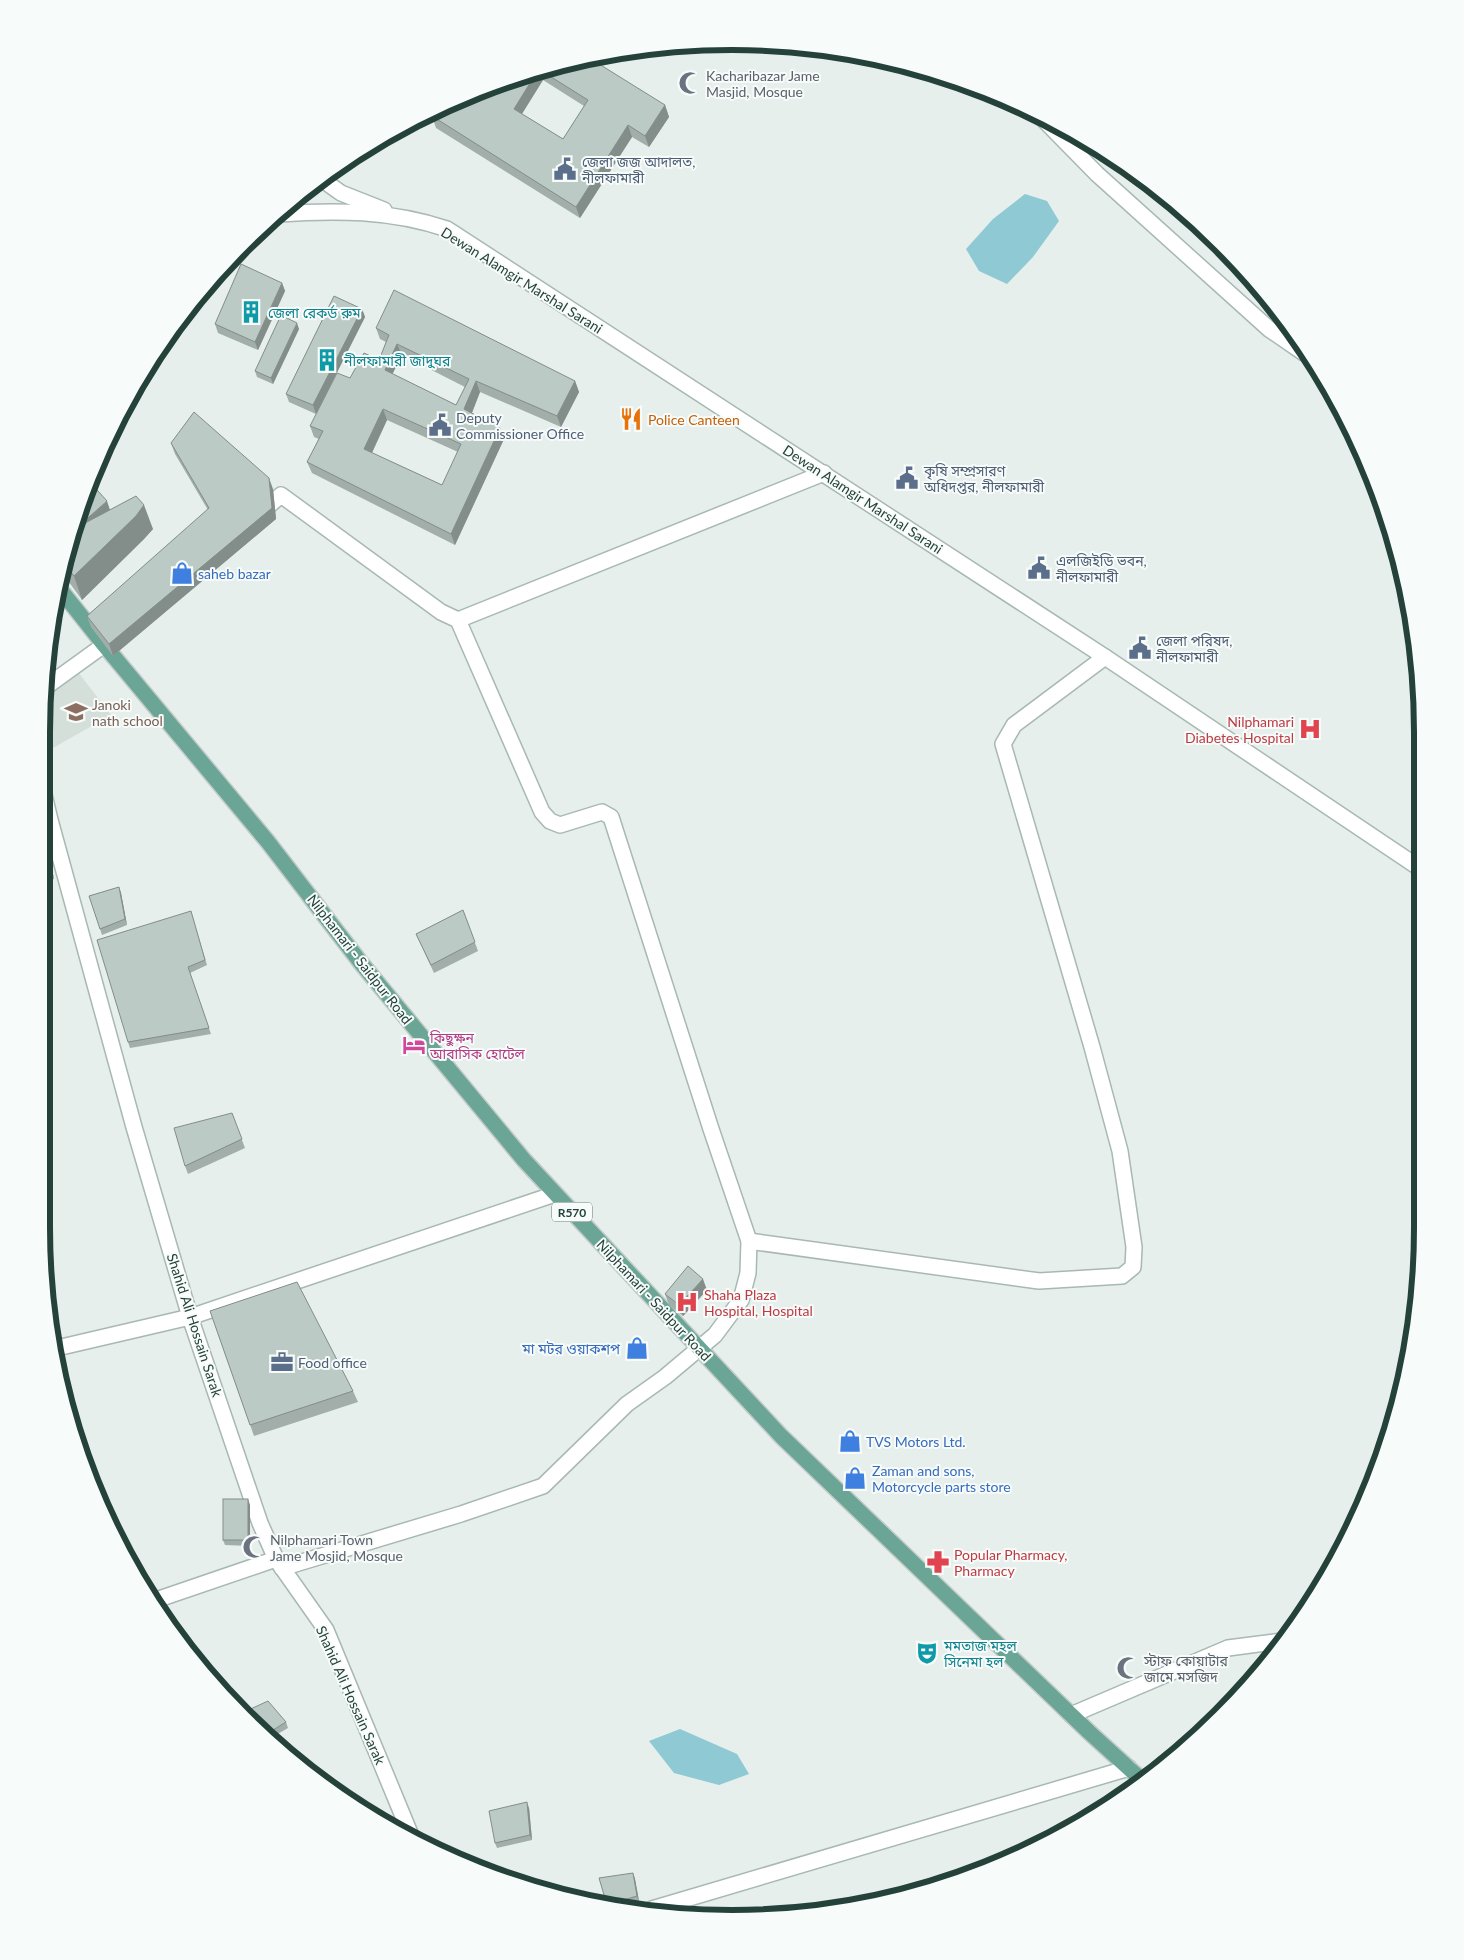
<svg xmlns="http://www.w3.org/2000/svg" width="1464" height="1960" font-family="Lato,'Noto Sans Bengali',sans-serif">
<rect width="100%" height="100%" fill="#e6efeb"/>
<path fill="#d4dfda" d="M 78,672 L 111,715 L 53,748 L 43,731 L 44,699 Z"/>
<g fill="#8ec9d4">
<path d="M 1025,194 L 1047,201 L 1059,221 L 1033,257 L 1007,284 L 979,271 L 966,249 L 993,219 Z"/>
<path d="M 680,1729 L 737,1754 L 749,1774 L 719,1785 L 674,1773 L 649,1741 Z"/>
</g>
<g fill="none" stroke-linecap="round" stroke-linejoin="round">
<defs>
<g id="minor">
<path d="M 1042,118 L 1097,174 L 1269,329 L 1304,353"/>
<path d="M 320,178 L 341,193 L 384,210"/>
<path d="M 278,214 C 335,210 391,210 447,229 L 1105,657 L 1418,867"/>
<path d="M 258,515 L 281,495 L 441,612 L 458,620 L 542,812 L 550,821 L 560,825 L 602,812 L 611,817 L 711,1129 L 749,1241 L 748,1273 L 741,1300 L 715,1335 L 665,1377 L 627,1404 L 543,1486 L 461,1514 L 282,1568"/>
<path d="M 458,620 L 824,473"/>
<path d="M 43,689 L 115,637"/>
<path d="M 42,786 L 50,820 L 134,1127 L 190,1317 L 260,1523 L 276,1559 L 326,1630 L 412,1838"/>
<path d="M 749,1241 L 1039,1281 L 1122,1276 L 1133,1267 L 1134,1247 L 1120,1151 L 1092,1047 L 1003,744 L 1014,725 L 1105,657"/>
<path d="M 57,1348 L 190,1317 L 555,1194"/>
<path d="M 153,1601 L 276,1559"/>
<path d="M 1071,1715 L 1228,1648 L 1282,1641"/>
<path d="M 652,1909 L 1129,1768"/>
</g>
<path id="major" d="M 59,588 L 105,646 L 268,842 L 361,963 L 524,1160 L 781,1436 L 1089,1732 L 1144,1782"/>
</defs>
<use href="#minor" stroke="#a8b8b2" stroke-width="18"/>
<use href="#major" stroke="#c2cac8" stroke-width="18"/>
<use href="#minor" stroke="#fff" stroke-width="15"/>
<use href="#major" stroke="#6aa596" stroke-width="15"/>
</g>
<g fill="#a1aea9" fill-rule="evenodd">
<path d="M 554,65 L 665,105 L 669,117 L 649,147 L 632,137 L 580,218 L 436,128 L 432,116 L 492,95 L 499,85 ZM 543,80 L 584,106 L 563,139 L 522,114 Z"/>
<path d="M 282,283 L 285,291 L 258,350 L 218,333 L 215,324 Z"/>
<path d="M 362,309 L 365,317 L 316,414 L 289,402 L 286,394 Z"/>
<path d="M 376,328 L 575,381 L 579,392 L 561,427 L 480,392 L 472,413 L 504,439 L 455,545 L 312,473 L 307,462 L 319,439 L 314,437 L 310,426 L 350,378 L 379,360 L 386,342 L 380,339 ZM 402,355 L 465,387 L 456,405 L 392,374 ZM 387,420 L 458,452 L 442,485 L 372,453 Z"/>
<path d="M 299,329 L 273,384 L 257,377 L 255,371 Z"/>
<path d="M 171,443 L 273,489 L 276,519 L 113,656 L 91,627 L 87,616 L 208,510 L 175,454 Z"/>
<path d="M 110,509 L 153,529 L 144,539 L 82,600 L 66,578 L 62,568 L 65,554 Z"/>
<path d="M 42,837 L 44,837 L 47,845 L 54,879 L 42,881 Z"/>
<path d="M 119,887 L 121,893 L 127,925 L 102,935 L 89,896 Z"/>
<path d="M 463,910 L 478,951 L 434,973 L 416,934 Z"/>
<path d="M 191,911 L 207,965 L 190,973 L 211,1034 L 130,1048 L 128,1042 Z"/>
<path d="M 232,1113 L 245,1148 L 188,1174 L 185,1166 Z"/>
<path d="M 707,1290 L 683,1316 L 669,1305 L 665,1294 Z"/>
<path d="M 210,1311 L 353,1391 L 358,1402 L 254,1436 Z"/>
<path d="M 250,1505 L 250,1546 L 225,1545 L 223,1540 Z"/>
<path d="M 244,1712 L 286,1722 L 288,1728 L 269,1739 Z"/>
<path d="M 529,1808 L 532,1840 L 497,1848 L 495,1843 Z"/>
<path d="M 633,1873 L 635,1879 L 639,1901 L 620,1907 L 607,1906 L 607,1905 Z"/>
</g>
<g fill="#838d89">
<path d="M 538,70 L 540,70 L 543,80 L 518,120 L 514,109 Z"/>
<path d="M 665,105 L 669,117 L 649,147 L 645,136 Z"/>
<path d="M 628,125 L 632,137 L 580,218 L 576,207 Z"/>
<path d="M 282,283 L 285,291 L 258,350 L 255,342 Z"/>
<path d="M 362,309 L 365,317 L 316,414 L 313,405 Z"/>
<path d="M 297,323 L 299,329 L 273,384 L 271,378 Z"/>
<path d="M 397,344 L 402,355 L 389,381 L 385,370 Z"/>
<path d="M 476,381 L 480,392 L 469,420 L 464,409 Z"/>
<path d="M 575,381 L 579,392 L 561,427 L 557,416 Z"/>
<path d="M 383,409 L 387,420 L 368,461 L 364,449 Z"/>
<path d="M 500,428 L 504,439 L 455,545 L 451,534 Z"/>
<path d="M 269,478 L 273,489 L 276,519 L 113,656 L 109,644 Z"/>
<path d="M 107,501 L 110,510 L 67,548 L 72,532 Z"/>
<path d="M 144,505 L 153,529 L 144,539 L 82,600 L 74,576 Z"/>
<path d="M 44,837 L 47,845 L 54,879 L 51,870 Z"/>
<path d="M 119,887 L 121,893 L 127,925 L 125,919 Z"/>
<path d="M 703,1279 L 707,1290 L 683,1316 L 679,1305 Z"/>
<path d="M 248,1499 L 250,1505 L 250,1546 L 248,1540 Z"/>
<path d="M 527,1802 L 529,1808 L 532,1840 L 530,1835 Z"/>
<path d="M 633,1873 L 635,1879 L 639,1901 L 637,1896 Z"/>
</g>
<g fill="#bbcac4" stroke="#838d89" fill-rule="evenodd">
<path d="M 591,59 L 665,105 L 645,136 L 628,125 L 576,207 L 432,116 L 437,108 L 485,90 L 492,95 L 499,85 L 538,70 L 514,109 L 563,139 L 588,100 L 540,70 L 554,65 Z"/>
<path d="M 241,264 L 282,283 L 255,342 L 215,324 Z"/>
<path d="M 394,290 L 575,381 L 557,416 L 476,381 L 464,409 L 500,428 L 451,534 L 307,462 L 323,431 L 310,426 L 337,373 L 350,378 L 364,353 L 379,360 L 389,335 L 376,328 ZM 397,344 L 469,379 L 456,405 L 385,370 ZM 383,409 L 461,444 L 442,485 L 364,449 Z"/>
<path d="M 334,296 L 362,309 L 313,405 L 286,394 Z"/>
<path d="M 281,315 L 297,323 L 271,378 L 255,371 Z"/>
<path d="M 194,412 L 269,478 L 272,508 L 109,644 L 87,616 L 209,508 L 171,443 Z"/>
<path d="M 89,481 L 107,501 L 72,532 Z"/>
<path d="M 136,496 L 144,505 L 136,516 L 74,576 L 63,562 L 65,554 L 68,543 L 87,522 Z"/>
<path d="M 42,837 L 44,837 L 51,870 L 42,872 Z"/>
<path d="M 119,887 L 125,919 L 100,929 L 89,896 Z"/>
<path d="M 463,910 L 475,942 L 431,965 L 416,934 Z"/>
<path d="M 191,911 L 205,960 L 188,967 L 209,1028 L 128,1042 L 97,940 Z"/>
<path d="M 232,1113 L 242,1139 L 185,1166 L 174,1128 Z"/>
<path d="M 688,1266 L 703,1279 L 679,1305 L 665,1294 Z"/>
<path d="M 297,1282 L 353,1391 L 250,1425 L 210,1311 Z"/>
<rect x="223" y="1499" width="25" height="41"/>
<path d="M 268,1701 L 286,1722 L 265,1735 L 244,1712 Z"/>
<path d="M 527,1802 L 530,1835 L 495,1843 L 489,1811 Z"/>
<path d="M 633,1873 L 637,1896 L 607,1905 L 599,1878 Z"/>
</g>
<defs>
<symbol id="mosque-bare" viewBox="-9 -9 18 18"><path d="M3.5-4.9A6 6 0 1 0 3.5 4.9A5 5 0 1 1 3.5-4.9Z" fill="#6b7280" stroke="#f7fbf9" stroke-width="2.5" paint-order="stroke"/></symbol>
<symbol id="civic-bare" viewBox="-9 -9 18 18"><path d="M-.6-6.5H3V-4.5H.6V-3L4-1V1h2V6H-6V1h2V-1L-.6-3ZM-1.2 2.5V6h2.4V2.5Z" fill="#5c6f8a" stroke="#f7fbf9" stroke-width="2.5" paint-order="stroke"/></symbol>
<symbol id="building-bare" viewBox="-9 -9 18 18"><path d="M-4-6H4V6H1V3H-1V6H-4ZM-2.5-4.3h1.7v1.8h-1.7ZM.8-4.3h1.7v1.8H.8ZM-2.5-1h1.7V.8h-1.7ZM.8-1h1.7V.8H.8Z" fill="#0f9aa8" stroke="#f7fbf9" stroke-width="2.5" paint-order="stroke"/></symbol>
<symbol id="restaurant-bare" viewBox="-9 -9 18 18"><path d="M-5-6h1v4h1v-4h1v4h1v-4h1v5L-1.5 .5V6h-2V.5L-5-1ZM5-6V6H3V1.5H1.5Q1.5-4 5-6Z" fill="#e8710a" stroke="#f7fbf9" stroke-width="2.5" paint-order="stroke"/></symbol>
<symbol id="shop-bare" viewBox="-9 -9 18 18"><path d="M-5-2.5h2.3a2.7 3.5 0 0 1 5.4 0H5L5.5 6h-11ZM-1.5-2.5h3a1.5 2.3 0 0 0-3 0Z" fill="#3f7fe0" stroke="#f7fbf9" stroke-width="2.5" paint-order="stroke"/></symbol>
<symbol id="school-bare" viewBox="-9 -9 18 18"><path d="M0-5L7-2L0 1L-7-2ZM-4 1L0 2.5L4 1V4Q0 6-4 4Z" fill="#8d6e63" stroke="#f7fbf9" stroke-width="2.5" paint-order="stroke"/></symbol>
<symbol id="hospital-bare" viewBox="-9 -9 18 18"><path d="M-5-5h3v3.5h4V-5h3V5h-3V1.5h-4V5h-3Z" fill="#e0444e" stroke="#f7fbf9" stroke-width="2.5" paint-order="stroke"/></symbol>
<symbol id="hotel-bare" viewBox="-9 -9 18 18"><path d="M-6-4.5h1.5V1H6V5H4.5V3h-9V5H-6ZM-4 0a1.8 1.8 0 1 1 3.6 0ZM.5 0V-2.5h3Q6-2.5 6 0Z" fill="#d1479c" stroke="#f7fbf9" stroke-width="2.5" paint-order="stroke"/></symbol>
<symbol id="office-bare" viewBox="-9 -9 18 18"><path d="M-6-3h4V-5.5h4V-3h4V5H-6ZM-1-4.5V-3h2v-1.5ZM-6 0V1H6V0Z" fill="#5c6f8a" stroke="#f7fbf9" stroke-width="2.5" paint-order="stroke"/></symbol>
<symbol id="pharmacy-bare" viewBox="-9 -9 18 18"><path d="M-2-6h4v4h4v4h-4v4h-4v-4h-4v-4h4Z" fill="#e0444e" stroke="#f7fbf9" stroke-width="2.5" paint-order="stroke"/></symbol>
<symbol id="theatre-bare" viewBox="-9 -9 18 18"><path d="M-5-5.5Q0-4 5-5.5V0Q5 5 0 6Q-5 5-5 0ZM-3.3-2.5H-1v1.5H-3.3ZM1-2.5H3.3v1.5H1ZM-2.8 1Q0 5.5 2.8 1Z" fill="#0f9aa8" stroke="#f7fbf9" stroke-width="2.5" paint-order="stroke"/></symbol>
</defs>
<g fill-rule="evenodd">
<use href="#mosque-bare" x="674" y="67" width="32" height="32"/>
<use href="#civic-bare" x="549" y="153" width="32" height="32"/>
<use href="#building-bare" x="235" y="296" width="32" height="32"/>
<use href="#building-bare" x="311" y="344" width="32" height="32"/>
<use href="#restaurant-bare" x="615" y="403" width="32" height="32"/>
<use href="#civic-bare" x="424" y="409" width="32" height="32"/>
<use href="#civic-bare" x="891" y="462" width="32" height="32"/>
<use href="#civic-bare" x="1023" y="552" width="32" height="32"/>
<use href="#shop-bare" x="166" y="557" width="32" height="32"/>
<use href="#civic-bare" x="1124" y="632" width="32" height="32"/>
<use href="#school-bare" x="60" y="696" width="32" height="32"/>
<use href="#hospital-bare" x="1294" y="713" width="32" height="32"/>
<use href="#hotel-bare" x="398" y="1029" width="32" height="32"/>
<use href="#hospital-bare" x="671" y="1286" width="32" height="32"/>
<use href="#shop-bare" x="621" y="1332" width="32" height="32"/>
<use href="#office-bare" x="266" y="1346" width="32" height="32"/>
<use href="#shop-bare" x="834" y="1425" width="32" height="32"/>
<use href="#shop-bare" x="839" y="1462" width="32" height="32"/>
<use href="#mosque-bare" x="238" y="1531" width="32" height="32"/>
<use href="#pharmacy-bare" x="922" y="1546" width="32" height="32"/>
<use href="#theatre-bare" x="911" y="1637" width="32" height="32"/>
<use href="#mosque-bare" x="1112" y="1652" width="32" height="32"/>
</g>
<g text-anchor="middle" dominant-baseline="central" stroke-width="4" stroke-linejoin="round" paint-order="stroke">
<rect fill="#f7fbf9" stroke="#637a73" stroke-width="1" x="552" y="1202.5" width="40" height="19" rx="4"/>
<g font-size="12" font-weight="bold" fill="#24423a">
<text x="572" y="1212">R570</text>
</g>
<g font-size="14" fill="#5b616d" stroke="#f7fbf9" text-anchor="start">
<text x="706" y="75">Kacharibazar Jame<tspan x="706" dy="16">Masjid, Mosque</tspan></text>
<text x="270" y="1539">Nilphamari Town<tspan x="270" dy="16">Jame Mosjid, Mosque</tspan></text>
<text x="1144" y="1660">স্টাফ কোয়াটার<tspan x="1144" dy="16">জামে মসজিদ</tspan></text>
</g>
<g font-size="14" fill="#4e5e75" stroke="#f7fbf9" text-anchor="start">
<text x="582" y="161">জেলা জজ আদালত,<tspan x="582" dy="16">নীলফামারী</tspan></text>
<text x="456" y="417">Deputy<tspan x="456" dy="16">Commissioner Office</tspan></text>
<text x="924" y="470">কৃষি সম্প্রসারণ<tspan x="924" dy="16">অধিদপ্তর, নীলফামারী</tspan></text>
<text x="1056" y="560">এলজিইডি ভবন,<tspan x="1056" dy="16">নীলফামারী</tspan></text>
<text x="1156" y="640">জেলা পরিষদ,<tspan x="1156" dy="16">নীলফামারী</tspan></text>
<text x="298" y="1362">Food office</text>
</g>
<g font-size="14" fill="#24423a" stroke="#f7fbf9">
<text transform="translate(522 280) rotate(32)">Dewan Alamgir Marshal Sarani</text>
<text transform="translate(863 499) rotate(33)">Dewan Alamgir Marshal Sarani</text>
<text transform="translate(360 959) rotate(52)">Nilphamari - Saidpur Road</text>
<text transform="translate(654 1300) rotate(47)">Nilphamari - Saidpur Road</text>
<text transform="translate(195 1325) rotate(72)">Shahid Ali Hossain Sarak</text>
<text transform="translate(351 1695) rotate(66)">Shahid Ali Hossain Sarak</text>
</g>
<g font-size="14" fill="#0d838f" stroke="#f7fbf9" text-anchor="start">
<text x="268" y="312">জেলা রেকর্ড রুম</text>
<text x="344" y="360">নীলফামারী জাদুঘর</text>
<text x="944" y="1645">মমতাজ মহল<tspan x="944" dy="16">সিনেমা হল</tspan></text>
</g>
<g font-size="14" fill="#c56008" stroke="#f7fbf9" text-anchor="start">
<text x="648" y="419">Police Canteen</text>
</g>
<g font-size="14" fill="#366cbe" stroke="#f7fbf9" text-anchor="start">
<text x="198" y="573">saheb bazar</text>
<text x="620" y="1348" text-anchor="end">মা মটর ওয়াকশপ</text>
<text x="866" y="1441">TVS Motors Ltd.</text>
<text x="872" y="1470">Zaman and sons,<tspan x="872" dy="16">Motorcycle parts store</tspan></text>
</g>
<g font-size="14" fill="#785e54" stroke="#f7fbf9" text-anchor="start">
<text x="92" y="704">Janoki<tspan x="92" dy="16">nath school</tspan></text>
</g>
<g font-size="14" fill="#be3a42" stroke="#f7fbf9" text-anchor="start">
<text x="1294" y="721" text-anchor="end">Nilphamari<tspan x="1294" dy="16">Diabetes Hospital</tspan></text>
<text x="704" y="1294">Shaha Plaza<tspan x="704" dy="16">Hospital, Hospital</tspan></text>
<text x="954" y="1554">Popular Pharmacy,<tspan x="954" dy="16">Pharmacy</tspan></text>
</g>
<g font-size="14" fill="#b23c85" stroke="#f7fbf9" text-anchor="start">
<text x="430" y="1037">কিছুক্ষন<tspan x="430" dy="16">আবাসিক হোটেল</tspan></text>
</g>
</g>
<path d="M0 0H1464V1960H0ZM732 50H732A682 682 0 0 1 1414 732V1228A682 682 0 0 1 732 1910H732A682 682 0 0 1 50 1228V732A682 682 0 0 1 732 50Z" fill="#f7fbf9" fill-rule="evenodd"/>
<path fill="none" stroke="#24423a" stroke-width="6" d="M732 50H732A682 682 0 0 1 1414 732V1228A682 682 0 0 1 732 1910H732A682 682 0 0 1 50 1228V732A682 682 0 0 1 732 50Z"/>
</svg>
